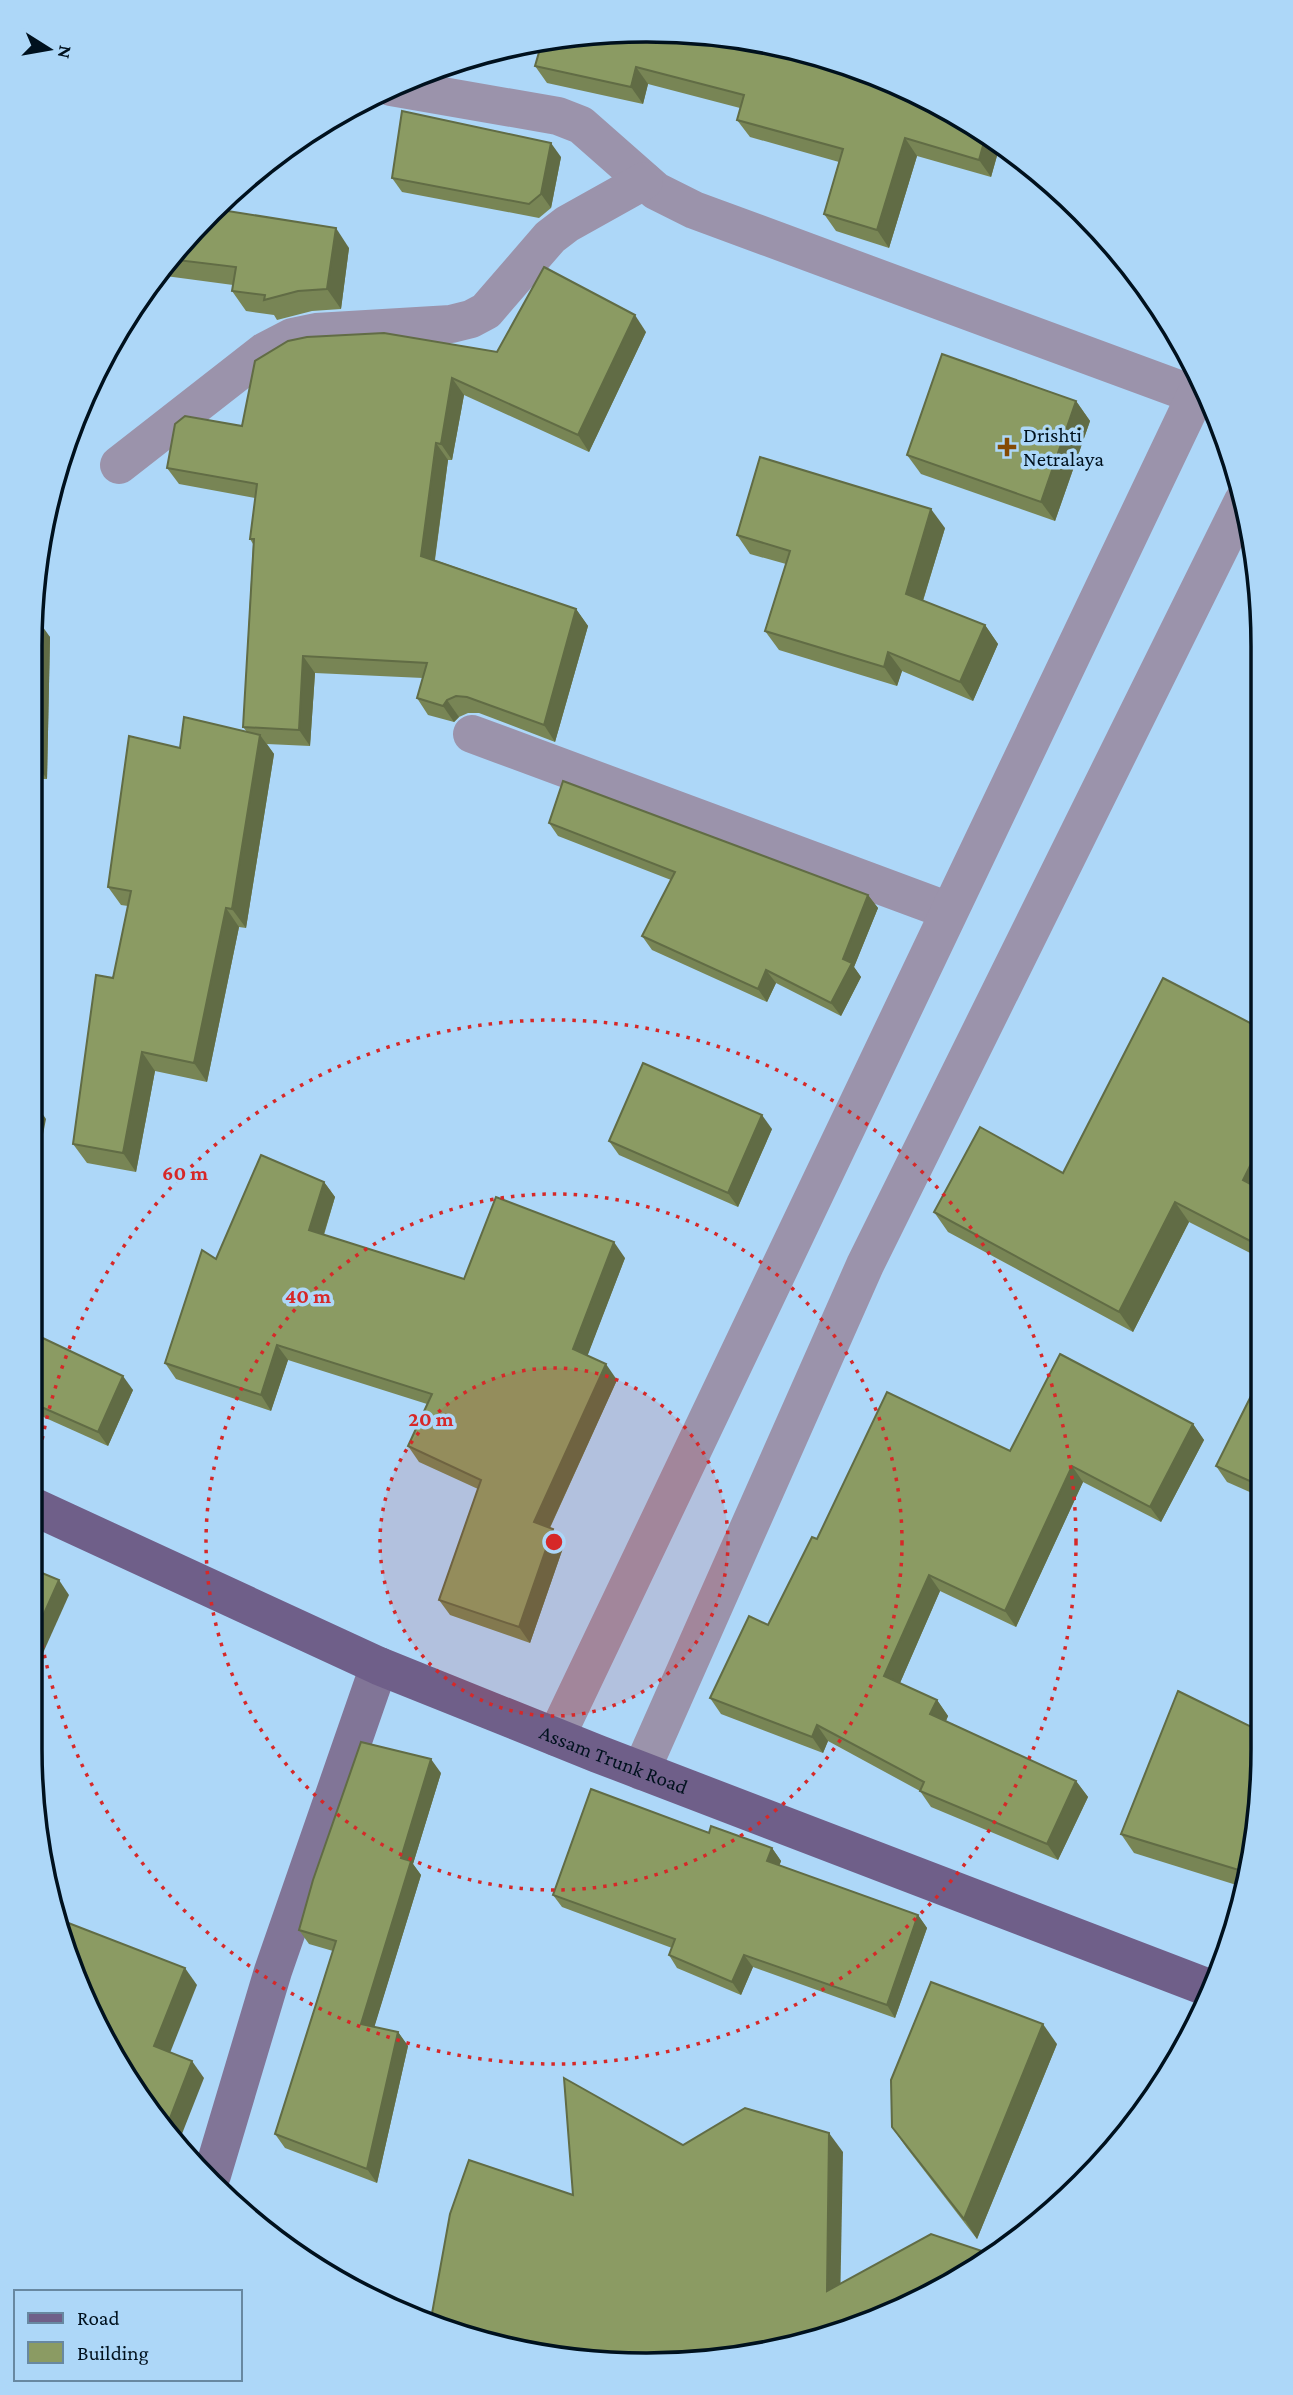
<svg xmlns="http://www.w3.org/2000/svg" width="1293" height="2395" font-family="'Crimson Pro',serif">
<rect width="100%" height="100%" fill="#add7f8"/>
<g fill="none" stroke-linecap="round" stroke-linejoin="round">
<g stroke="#9b93ab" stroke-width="38">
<path d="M 391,87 L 558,116 L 581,125 L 656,191 L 694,210 L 1195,395"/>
<path d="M 119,465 L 265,351 L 292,337 L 316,332 L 451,324 L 471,319 L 486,311 L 550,237 L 567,224 L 644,181"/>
<path d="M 472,734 L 949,911"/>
<path d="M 556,1737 L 1200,386"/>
<path d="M 641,1771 L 865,1265 L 1243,501"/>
</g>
<path stroke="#817597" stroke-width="38" d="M 212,2175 L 273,1971 L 379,1666"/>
<path stroke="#6f5f89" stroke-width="38" id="s1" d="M 30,1505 L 379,1666 L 598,1754 L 1209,1988"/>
</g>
<g fill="#788555">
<path d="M 606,31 L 955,112 L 1000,145 L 991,177 L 917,156 L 889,248 L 836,231 L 824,214 L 839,162 L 750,137 L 737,120 L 740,108 L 648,84 L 643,104 L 547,83 L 535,66 L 541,44 L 536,43 Z"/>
<path d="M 561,157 L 551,208 L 539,218 L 402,192 L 392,178 Z"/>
<path d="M 183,240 L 349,248 L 341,309 L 312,311 L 277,320 L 274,315 L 246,311 L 232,291 L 233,285 L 158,275 Z"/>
<path d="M 646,332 L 589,452 L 464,395 L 452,460 L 448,460 L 435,560 L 576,609 L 588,626 L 555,742 L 479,713 L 468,713 L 459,717 L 454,722 L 428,715 L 417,698 L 423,678 L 315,673 L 310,746 L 267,744 L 274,754 L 246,928 L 239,927 L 207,1082 L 155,1071 L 136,1172 L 87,1163 L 73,1144 L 113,978 L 128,906 L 121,905 L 108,887 L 180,748 L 247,732 L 243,727 L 253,544 L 250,539 L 255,498 L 179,484 L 167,468 L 242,426 L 497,352 Z"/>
<path d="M 1076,401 L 1090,421 L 1055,521 L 921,474 L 907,455 Z"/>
<path d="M 945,528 L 923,601 L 985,625 L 998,644 L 973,701 L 902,671 L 897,686 L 779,650 L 765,631 L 786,564 L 750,554 L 737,535 Z"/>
<path d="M 31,623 L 50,637 L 47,779 L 31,779 Z"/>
<path d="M 549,823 L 868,895 L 878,908 L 854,967 L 861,977 L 841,1016 L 776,983 L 767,1002 L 652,950 L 642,936 L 671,880 L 558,836 Z"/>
<path d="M 1260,1028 L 1260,1258 L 1189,1222 L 1133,1332 L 948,1232 L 934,1212 L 1063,1173 Z"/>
<path d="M 772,1129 L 738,1207 L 619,1155 L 609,1141 Z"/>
<path d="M 324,1182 L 335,1197 L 324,1235 L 464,1279 L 625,1258 L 587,1356 L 617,1380 L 550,1528 L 553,1529 L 564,1545 L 530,1643 L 450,1615 L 439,1600 L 478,1489 L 419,1462 L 408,1446 L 427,1404 L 288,1360 L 271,1411 L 176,1379 L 165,1363 L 216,1259 Z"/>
<path d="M 30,1332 L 133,1390 L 108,1446 L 30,1411 Z"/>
<path d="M 1261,1376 L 1261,1497 L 1227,1482 L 1216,1466 Z"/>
<path d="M 1193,1424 L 1204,1440 L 1161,1522 L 1083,1482 L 1016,1627 L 940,1591 L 900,1683 L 937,1700 L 948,1716 L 946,1721 L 1076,1781 L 1088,1797 L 1058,1860 L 931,1807 L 920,1791 L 828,1741 L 823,1753 L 721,1714 L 710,1698 L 768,1625 L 817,1539 L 1010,1451 Z"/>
<path d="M 441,1773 L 413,1864 L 421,1875 L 374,2027 L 398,2032 L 408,2046 L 377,2183 L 285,2148 L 275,2134 L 333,1951 L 309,1944 L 299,1930 Z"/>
<path d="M 1262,1788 L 1246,1888 L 1134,1853 L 1121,1834 Z"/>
<path d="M 709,1833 L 772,1848 L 781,1861 L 779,1866 L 918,1915 L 927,1928 L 895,2018 L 753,1967 L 741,1995 L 677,1968 L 669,1955 L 672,1948 L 562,1907 L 553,1895 Z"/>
<path d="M 1057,2044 L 977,2239 L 906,2147 L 892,2127 Z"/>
</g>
<g fill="#616c45">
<path d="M 636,67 L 648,84 L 643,104 L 631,87 Z"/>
<path d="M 986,135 L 1000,145 L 991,177 L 979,160 Z"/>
<path d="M 905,138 L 917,156 L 889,248 L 877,230 Z"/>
<path d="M 551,143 L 561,157 L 551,208 L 541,194 Z"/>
<path d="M 336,228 L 349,248 L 341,309 L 327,289 Z"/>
<path d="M 635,315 L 646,332 L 589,452 L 578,435 Z"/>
<path d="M 452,378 L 464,395 L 452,460 L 441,444 Z"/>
<path d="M 1076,401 L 1090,421 L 1055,521 L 1041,502 Z"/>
<path d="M 436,443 L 448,460 L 433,572 L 421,556 Z"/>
<path d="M 931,509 L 945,528 L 919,613 L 906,594 Z"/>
<path d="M 576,609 L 588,626 L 555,742 L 544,725 Z"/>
<path d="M 40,623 L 50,637 L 47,779 L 37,765 Z"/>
<path d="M 985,625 L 998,644 L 973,701 L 960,682 Z"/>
<path d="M 888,652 L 902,671 L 897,686 L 884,667 Z"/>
<path d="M 303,656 L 315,673 L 310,746 L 299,730 Z"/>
<path d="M 447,700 L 459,717 L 454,722 L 443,706 Z"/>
<path d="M 260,735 L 274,754 L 246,928 L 232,909 Z"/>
<path d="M 868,895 L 878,908 L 854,967 L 861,977 L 841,1016 L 831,1003 L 843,959 Z"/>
<path d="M 226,908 L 239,927 L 207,1082 L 194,1063 Z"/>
<path d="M 31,964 L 42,981 L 40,1110 L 46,1119 L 31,1196 Z"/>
<path d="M 766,970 L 776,983 L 767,1002 L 758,989 Z"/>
<path d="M 142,1052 L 155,1071 L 136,1172 L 123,1153 Z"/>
<path d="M 762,1115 L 772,1129 L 738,1207 L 728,1193 Z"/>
<path d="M 1260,1146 L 1260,1193 L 1243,1180 Z"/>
<path d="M 324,1182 L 335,1197 L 320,1246 L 309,1230 Z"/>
<path d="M 1175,1202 L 1189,1222 L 1133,1332 L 1119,1312 Z"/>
<path d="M 614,1242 L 625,1258 L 584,1365 L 573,1349 Z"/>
<path d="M 277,1345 L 288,1360 L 271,1411 L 261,1395 Z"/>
<path d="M 606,1364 L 617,1380 L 545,1538 L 534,1522 Z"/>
<path d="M 123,1376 L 133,1390 L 108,1446 L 98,1432 Z"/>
<path d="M 1193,1424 L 1204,1440 L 1161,1522 L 1150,1507 Z"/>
<path d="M 1072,1466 L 1083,1482 L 1016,1627 L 1005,1611 Z"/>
<path d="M 553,1529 L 564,1545 L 530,1643 L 519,1627 Z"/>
<path d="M 929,1575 L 940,1591 L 896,1692 L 884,1676 Z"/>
<path d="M 59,1580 L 69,1595 L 30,1682 L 30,1645 Z"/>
<path d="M 937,1700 L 948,1716 L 942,1730 L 930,1714 Z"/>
<path d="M 817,1725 L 828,1741 L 823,1753 L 812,1737 Z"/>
<path d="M 431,1759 L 441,1773 L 413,1864 L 421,1875 L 371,2038 L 361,2024 L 401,1858 Z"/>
<path d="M 1076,1781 L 1088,1797 L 1058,1860 L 1047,1844 Z"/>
<path d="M 1255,1829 L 1247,1879 L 1242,1871 Z"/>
<path d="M 772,1848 L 781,1861 L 776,1874 L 767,1861 Z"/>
<path d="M 918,1915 L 927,1928 L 895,2018 L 887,2005 Z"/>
<path d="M 744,1955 L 753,1967 L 741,1995 L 732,1982 Z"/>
<path d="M 185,1968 L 197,1985 L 166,2063 L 154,2046 Z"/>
<path d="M 1043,2024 L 1057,2044 L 977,2239 L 964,2219 Z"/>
<path d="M 398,2032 L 408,2046 L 377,2183 L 367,2169 Z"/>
<path d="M 192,2061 L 204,2078 L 178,2144 L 165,2131 Z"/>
<path d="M 829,2133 L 843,2152 L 840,2311 L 827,2291 Z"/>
</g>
<g fill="#8b9b63" stroke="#616c45" stroke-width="2">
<path d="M 606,31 L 727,35 L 844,62 L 955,112 L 986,135 L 979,160 L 905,138 L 877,230 L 824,214 L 843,149 L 737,120 L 744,95 L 636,67 L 631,87 L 535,66 L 542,42 Z"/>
<path d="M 402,111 L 551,143 L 541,194 L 529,204 L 392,178 Z"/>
<path d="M 215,209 L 336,228 L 327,289 L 298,291 L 264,300 L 265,295 L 232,291 L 236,267 L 169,259 L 183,240 Z"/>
<path d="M 544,267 L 635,315 L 578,435 L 452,378 L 441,444 L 436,443 L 421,556 L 576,609 L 544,725 L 467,697 L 456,696 L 447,700 L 443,706 L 417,698 L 427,663 L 303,656 L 299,730 L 243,727 L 254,539 L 250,539 L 257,484 L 167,468 L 175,424 L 185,416 L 242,426 L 255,361 L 288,341 L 307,337 L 384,333 L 497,352 Z"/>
<path d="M 942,354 L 1076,401 L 1041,502 L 907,455 Z"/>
<path d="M 760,457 L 931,509 L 906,594 L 985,625 L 960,682 L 888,652 L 884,667 L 765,631 L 790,551 L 737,535 Z"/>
<path d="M 31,623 L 40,623 L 37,765 L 31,765 Z"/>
<path d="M 184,717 L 260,735 L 232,909 L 226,908 L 194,1063 L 142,1052 L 123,1153 L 73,1144 L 96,975 L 113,978 L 131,891 L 108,887 L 129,736 L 180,748 Z"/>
<path d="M 563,781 L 868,895 L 843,959 L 852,963 L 831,1003 L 766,970 L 758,989 L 642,936 L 675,872 L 549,823 Z"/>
<path d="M 1163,978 L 1260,1028 L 1260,1146 L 1243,1180 L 1260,1189 L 1260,1246 L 1175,1202 L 1119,1312 L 934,1212 L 980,1127 L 1063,1173 Z"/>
<path d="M 643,1063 L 762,1115 L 728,1193 L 609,1141 Z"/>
<path d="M 261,1155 L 324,1182 L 309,1230 L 464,1279 L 496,1197 L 614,1242 L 573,1349 L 606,1364 L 534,1522 L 553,1529 L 519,1627 L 439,1600 L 481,1480 L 408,1446 L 432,1394 L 277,1345 L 261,1395 L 165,1363 L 202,1250 L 216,1259 Z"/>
<path d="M 30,1332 L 123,1376 L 98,1432 L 30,1402 Z"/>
<path d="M 1060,1354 L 1193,1424 L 1150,1507 L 1072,1466 L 1005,1611 L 929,1575 L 884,1676 L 937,1700 L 930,1714 L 1076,1781 L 1047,1844 L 920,1791 L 924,1782 L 817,1725 L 812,1737 L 710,1698 L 749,1616 L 768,1625 L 812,1537 L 817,1539 L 887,1392 L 1010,1451 Z"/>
<path d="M 1261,1376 L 1261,1486 L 1216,1466 Z"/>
<path d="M 30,1568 L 59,1580 L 30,1645 Z"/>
<path d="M 1178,1691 L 1262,1732 L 1262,1788 L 1255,1829 L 1242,1871 L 1121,1834 Z"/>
<path d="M 361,1742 L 431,1759 L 401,1858 L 411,1861 L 361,2024 L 398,2032 L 367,2169 L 275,2134 L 336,1941 L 299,1930 L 313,1880 Z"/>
<path d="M 591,1789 L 709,1833 L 711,1826 L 772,1848 L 767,1861 L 918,1915 L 887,2005 L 744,1955 L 732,1982 L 669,1955 L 675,1939 L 553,1895 Z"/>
<path d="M 58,1919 L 185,1968 L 154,2046 L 192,2061 L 165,2131 L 157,2124 L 63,1947 Z"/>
<path d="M 931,1982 L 1043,2024 L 964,2219 L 892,2127 L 891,2080 Z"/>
<path d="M 564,2078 L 683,2145 L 745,2108 L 829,2133 L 827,2291 L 931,2234 L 988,2253 L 883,2318 L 687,2364 L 487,2344 L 431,2319 L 450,2214 L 469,2160 L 573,2195 Z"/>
</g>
<circle cx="554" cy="1542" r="174" fill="#d62828" fill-opacity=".12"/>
<g fill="none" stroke="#d62828" stroke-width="3.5" stroke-dasharray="3.5 7">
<circle cx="554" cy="1542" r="174"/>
<circle cx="554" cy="1542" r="348"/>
<circle cx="554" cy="1542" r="522"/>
</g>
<path fill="#854a02" stroke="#add7f8" stroke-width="2.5" d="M1003.5 436.5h7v7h7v7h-7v7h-7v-7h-7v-7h7z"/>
<g text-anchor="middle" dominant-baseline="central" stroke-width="7" stroke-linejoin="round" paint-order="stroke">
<g font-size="21" fill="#00111e" stroke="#add7f8" text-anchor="start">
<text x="1023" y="435">Drishti<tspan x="1023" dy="24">Netralaya</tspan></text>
</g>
<g font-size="21" fill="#00111e" stroke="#add7f8">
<text stroke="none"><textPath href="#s1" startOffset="637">Assam Trunk Road</textPath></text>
</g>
</g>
<path d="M0 0H1293V2395H0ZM646 42H647A604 604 0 0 1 1251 646V1749A604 604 0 0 1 647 2353H646A604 604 0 0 1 42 1749V646A604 604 0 0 1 646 42Z" fill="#add7f8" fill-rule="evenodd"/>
<path fill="none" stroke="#00111e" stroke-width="3.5" d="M646 42H647A604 604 0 0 1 1251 646V1749A604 604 0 0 1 647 2353H646A604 604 0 0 1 42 1749V646A604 604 0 0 1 646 42Z"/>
<circle cx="554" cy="1542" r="10" fill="#d62828" stroke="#add7f8" stroke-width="3.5"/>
<g font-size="21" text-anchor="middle" font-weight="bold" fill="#d62828" stroke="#add7f8" stroke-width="7" stroke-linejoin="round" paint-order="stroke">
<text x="185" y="1180">60 m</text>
<text x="308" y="1303">40 m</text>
<text x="431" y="1426">20 m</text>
</g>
<rect x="14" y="2290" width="228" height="91" fill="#add7f8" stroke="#6888a1" stroke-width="2"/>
<rect x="28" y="2313" width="35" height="10" fill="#6f5f89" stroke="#6888a1" stroke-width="2"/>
<text x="77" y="2325" font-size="21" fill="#00111e">Road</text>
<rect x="28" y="2342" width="35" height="21" fill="#8b9b63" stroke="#6888a1" stroke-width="2"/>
<text x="77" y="2360" font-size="21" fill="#00111e">Building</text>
<g transform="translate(49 49) rotate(101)" stroke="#add7f8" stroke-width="5" paint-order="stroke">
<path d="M0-5L12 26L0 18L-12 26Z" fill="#00111e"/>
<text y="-10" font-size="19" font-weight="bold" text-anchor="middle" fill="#00111e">N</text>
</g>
</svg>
